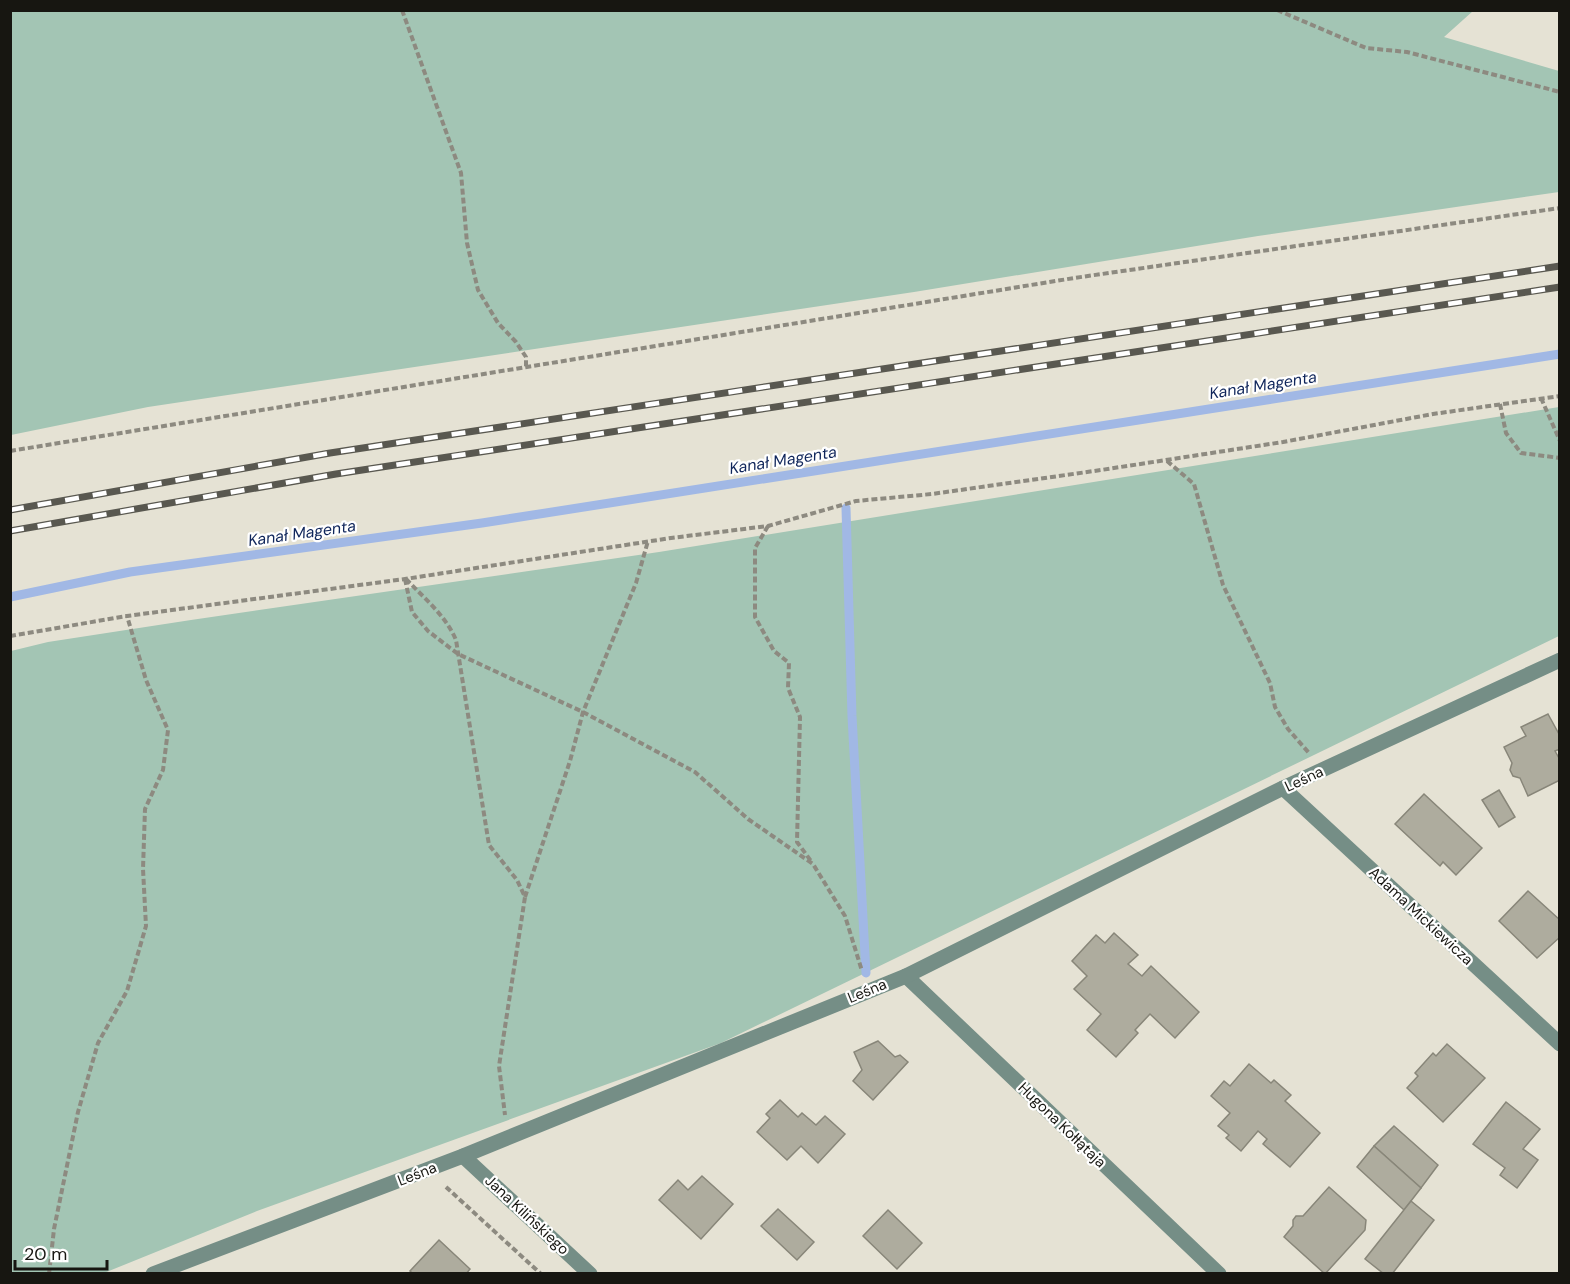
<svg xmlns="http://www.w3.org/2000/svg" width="1570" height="1284" font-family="'DM Sans',sans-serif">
<rect width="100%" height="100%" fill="#e5e2d4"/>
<g fill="#a3c5b4">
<path d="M 1473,11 L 1444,37 L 1559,71 L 1559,192 L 1258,236 L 914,292 L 148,407 L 11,435 L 11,11 Z"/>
<path d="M 1559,407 L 1559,636 L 721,1043 L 257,1211 L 104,1273 L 11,1273 L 11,651 L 48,642 L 191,620 L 659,552 Z"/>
</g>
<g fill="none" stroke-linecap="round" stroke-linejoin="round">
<g stroke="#a1b8e5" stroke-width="9">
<path d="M 846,508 L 852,716 L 866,973"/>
<path d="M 10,597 L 130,572 L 482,523 L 1560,354"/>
</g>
</g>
<g fill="#aeac9e" stroke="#888679" stroke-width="1.5">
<path d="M 1548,714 L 1560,736 L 1560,749 L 1555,751 L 1560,760 L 1560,780 L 1528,796 L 1520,778 L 1513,776 L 1510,770 L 1512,763 L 1504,747 L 1526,736 L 1521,727 Z"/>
<path d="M 1499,790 L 1515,817 L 1499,827 L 1482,800 Z"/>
<path d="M 1424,794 L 1482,848 L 1456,875 L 1443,862 L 1440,866 L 1395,824 Z"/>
<path d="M 1528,891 L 1560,920 L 1560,937 L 1537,958 L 1499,921 Z"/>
<path d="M 1114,933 L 1138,955 L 1128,964 L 1142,976 L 1151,966 L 1199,1012 L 1175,1038 L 1150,1014 L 1135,1030 L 1138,1033 L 1116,1057 L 1087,1030 L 1101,1014 L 1074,989 L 1087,976 L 1072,961 L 1096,935 L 1105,943 Z"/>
<path d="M 878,1041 L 895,1057 L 900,1055 L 908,1062 L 873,1100 L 853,1081 L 862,1070 L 854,1052 Z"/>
<path d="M 1447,1044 L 1485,1078 L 1443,1122 L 1407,1088 L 1418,1076 L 1415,1073 L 1433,1053 L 1436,1056 Z"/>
<path d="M 1249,1064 L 1271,1083 L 1274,1080 L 1291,1095 L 1285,1101 L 1320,1133 L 1290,1167 L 1263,1144 L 1267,1139 L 1258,1131 L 1241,1151 L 1226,1138 L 1229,1135 L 1218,1126 L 1230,1113 L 1211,1096 L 1224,1081 L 1230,1086 Z"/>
<path d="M 780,1100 L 798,1117 L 802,1113 L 816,1125 L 825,1116 L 845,1134 L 818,1163 L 801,1146 L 787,1160 L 757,1132 L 770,1118 L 766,1114 Z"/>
<path d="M 1506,1102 L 1540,1129 L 1523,1149 L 1538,1160 L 1517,1188 L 1500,1175 L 1505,1168 L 1473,1144 Z"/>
<path d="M 1394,1126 L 1438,1165 L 1421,1188 L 1374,1146 Z"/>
<path d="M 1374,1146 L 1421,1188 L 1404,1210 L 1357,1167 Z"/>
<path d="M 702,1176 L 733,1204 L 701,1239 L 659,1200 L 678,1180 L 688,1190 Z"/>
<path d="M 1329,1187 L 1366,1220 L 1365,1230 L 1325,1274 L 1284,1237 L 1293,1226 L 1293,1220 L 1296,1216 L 1303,1216 Z"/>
<path d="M 1411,1201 L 1434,1220 L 1392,1274 L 1384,1274 L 1365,1259 Z"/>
<path d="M 778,1209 L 814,1242 L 797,1260 L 761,1226 Z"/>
<path d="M 888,1210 L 922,1243 L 897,1269 L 863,1236 Z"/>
<path d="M 439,1240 L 470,1269 L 466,1274 L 413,1274 L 410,1271 Z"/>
</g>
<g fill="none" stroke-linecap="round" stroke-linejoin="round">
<g stroke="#8d8a80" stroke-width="4" stroke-dasharray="6 3" stroke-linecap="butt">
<path d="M 402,10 L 461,173 L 467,243 L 478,290 L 498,323 L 516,342 L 526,357 L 526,367"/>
<path d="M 1277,10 L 1366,48 L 1407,52 L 1560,92"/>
<path d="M 1541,398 L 1560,441"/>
<path d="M 1500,404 L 1506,433 L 1521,453 L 1560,458"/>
<path d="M 10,451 L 1074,278 L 1560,208"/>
<path d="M 1167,461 L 1194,484 L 1223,585 L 1270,683 L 1275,707 L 1288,729 L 1309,753"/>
<path d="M 768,526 L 755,548 L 755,617 L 774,651 L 789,663 L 788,688 L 800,717 L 797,842 L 811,861"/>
<path d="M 405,579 L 412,612 L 428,631 L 458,654 L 583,712 L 695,772 L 748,819 L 813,864 L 845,916 L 862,971"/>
<path d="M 406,579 C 424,598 446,616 456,640 L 489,845 L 517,880 L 525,897 L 499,1066 L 505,1115"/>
<path d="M 10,636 L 127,616 L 405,579 L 671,538 L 768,526 L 856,501 L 932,494 L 1101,470 L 1283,442 L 1433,414 L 1560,396"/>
<path d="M 525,897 L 570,761 L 583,712 L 636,583 L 648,541"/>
<path d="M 446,1187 L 541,1274"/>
<path d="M 49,1274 L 54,1229 L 78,1112 L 98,1043 L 127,991 L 146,926 L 143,869 L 145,809 L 163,770 L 168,730 L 146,680 L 127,616"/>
</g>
<g stroke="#758e86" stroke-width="15">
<path d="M 1283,788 L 1560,1044"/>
<path d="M 906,976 L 1219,1274"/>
<path d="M 463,1156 L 590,1274"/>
<path d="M 153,1274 L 463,1156 L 906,976 L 1283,788 L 1560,660"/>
</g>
<defs>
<g id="rail">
<path d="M 10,510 L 330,453 L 1560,266"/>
<path d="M 10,531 L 336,474 L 1560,287"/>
</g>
</defs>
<use href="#rail" stroke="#595850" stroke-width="7"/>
<use href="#rail" stroke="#fff" stroke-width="4.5" stroke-dasharray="14" stroke-linecap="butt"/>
</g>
<g text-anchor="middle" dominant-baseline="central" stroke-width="4.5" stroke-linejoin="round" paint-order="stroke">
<g font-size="15" fill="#171611" stroke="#fff">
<text transform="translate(1304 779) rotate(-25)">Leśna</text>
<text transform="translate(1421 916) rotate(43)">Adama Mickiewicza</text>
<text transform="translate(867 991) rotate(-22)">Leśna</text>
<text transform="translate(1062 1125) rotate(44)">Hugona Kołłątaja</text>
<text transform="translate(417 1174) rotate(-21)">Leśna</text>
<text transform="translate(527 1215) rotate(43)">Jana Kilińskiego</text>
</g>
<g font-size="16" font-style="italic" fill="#0f255a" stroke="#fff">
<text transform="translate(1263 385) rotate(-9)">Kanał Magenta</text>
<text transform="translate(783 460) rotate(-9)">Kanał Magenta</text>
<text transform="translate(302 533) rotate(-8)">Kanał Magenta</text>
</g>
</g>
<rect width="1570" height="1284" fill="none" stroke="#171611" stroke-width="24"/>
<path d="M15 1260v9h92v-9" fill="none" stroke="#171611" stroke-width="3"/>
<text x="24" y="1260" font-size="18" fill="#171611" stroke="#ffffff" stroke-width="4.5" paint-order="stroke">20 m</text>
</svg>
